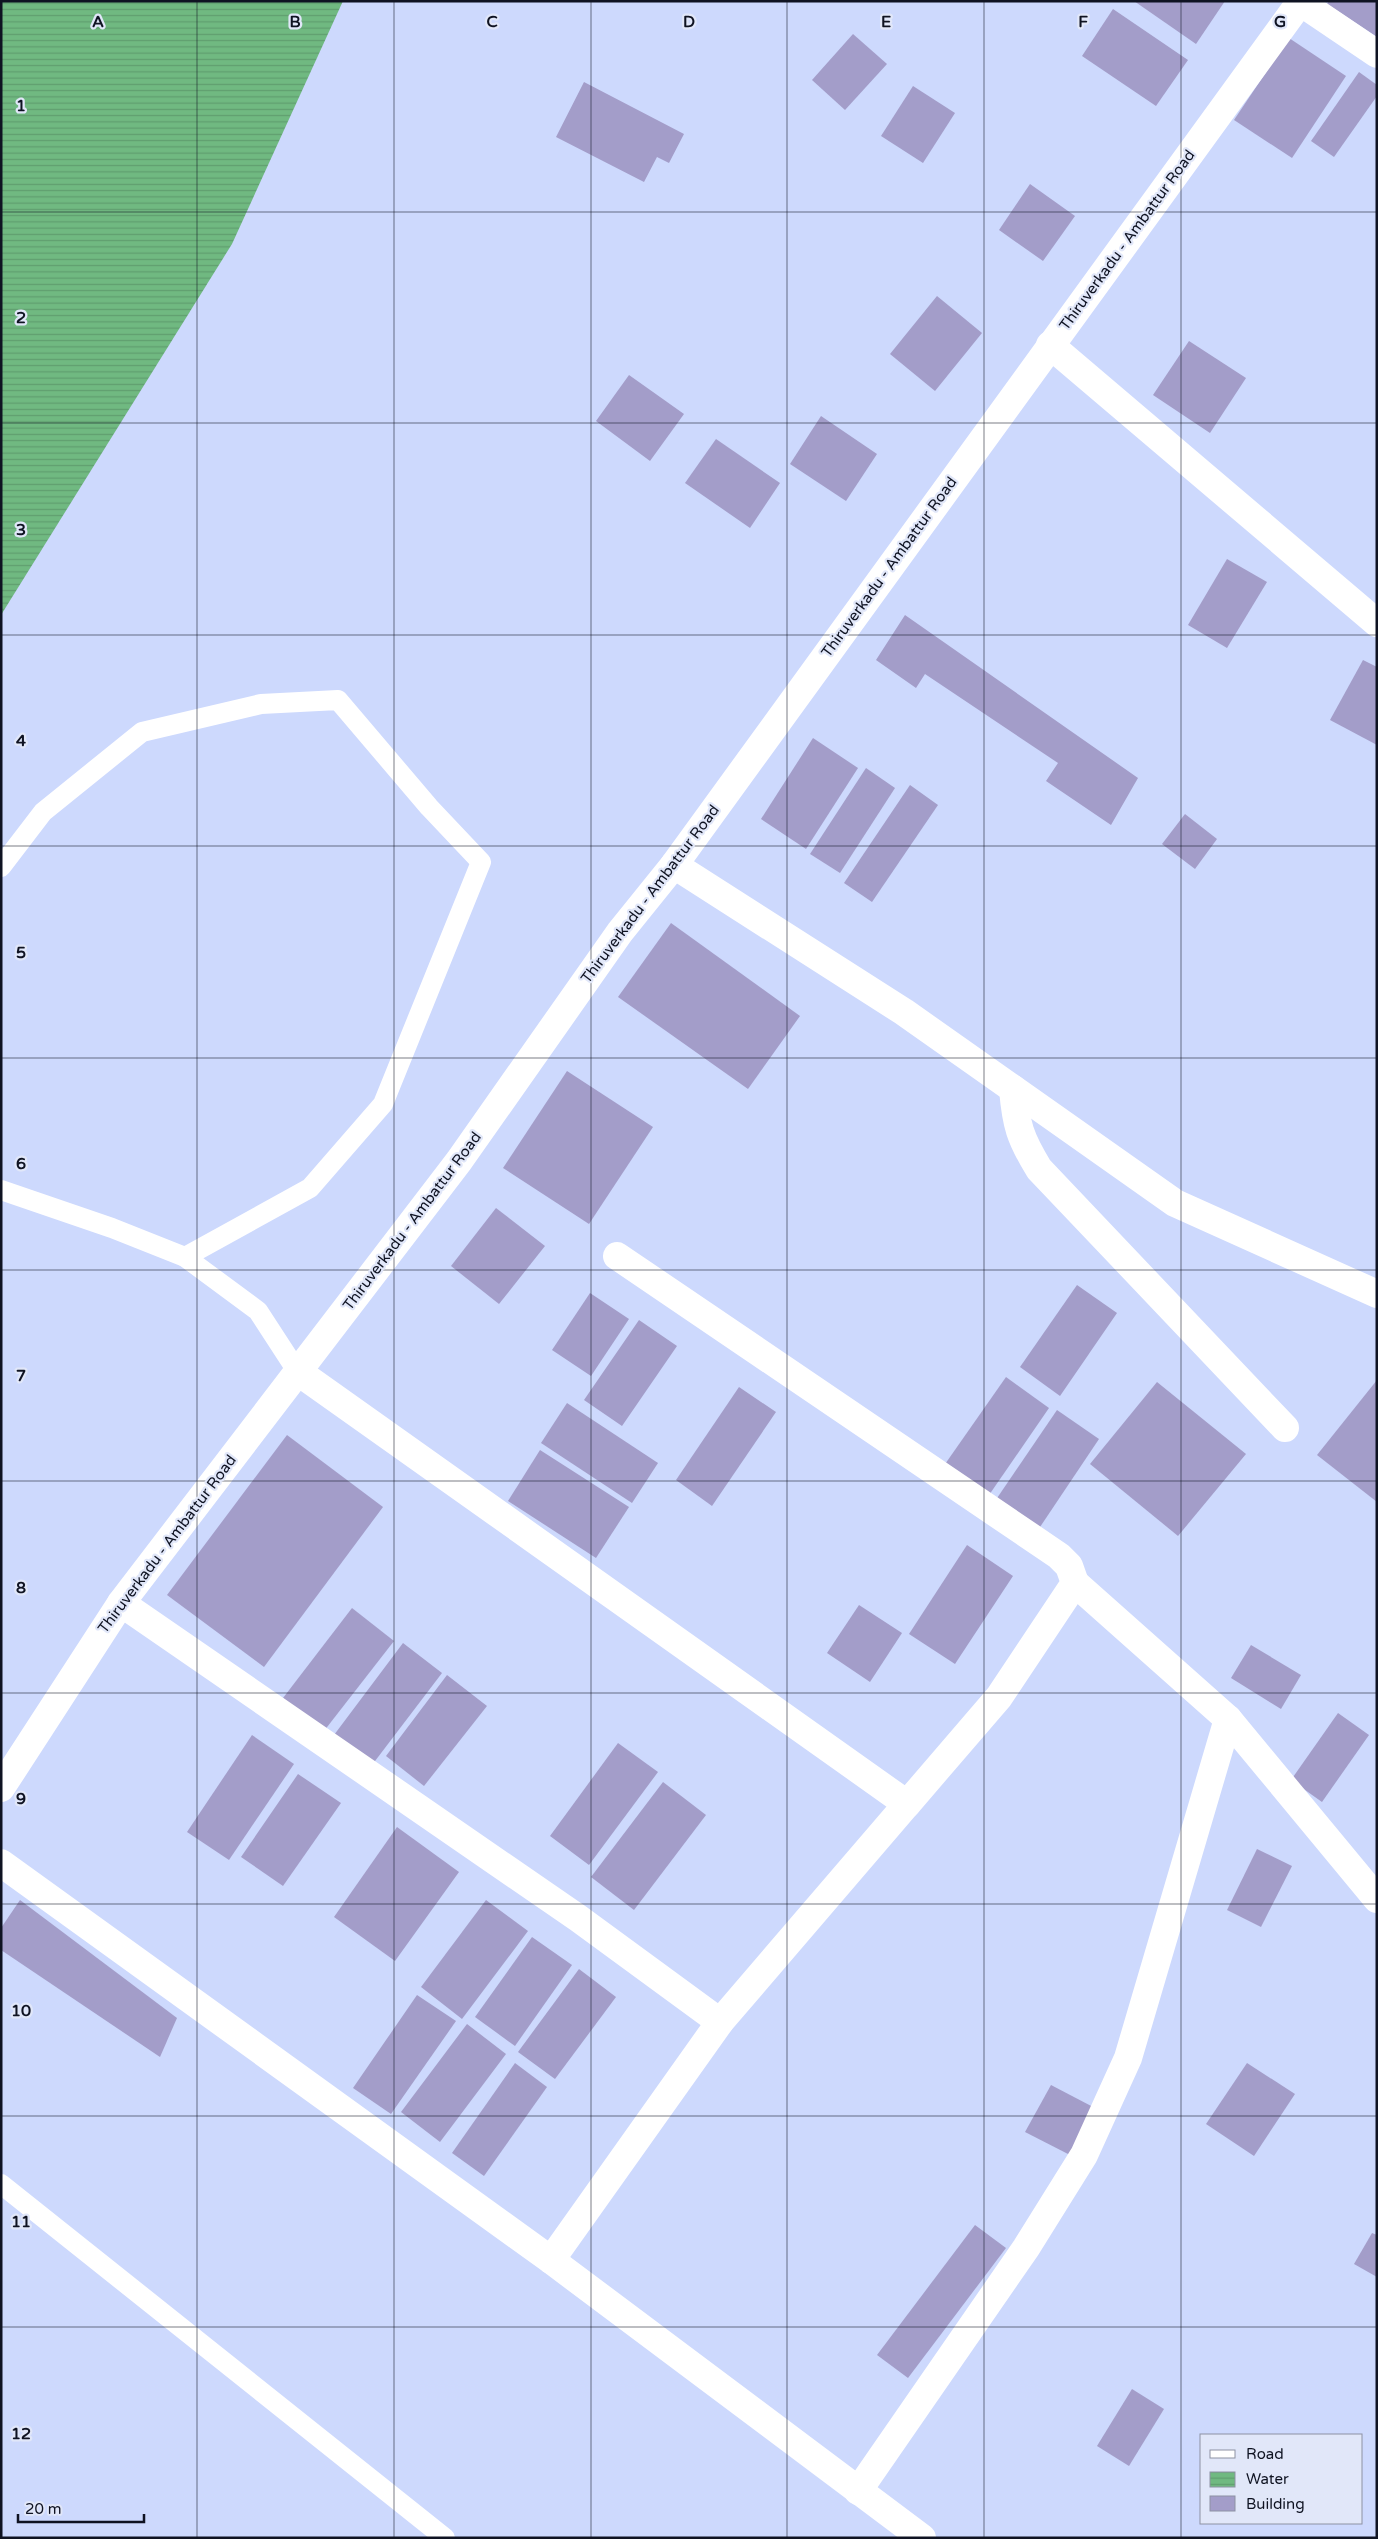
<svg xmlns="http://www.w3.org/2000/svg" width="1378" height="2539" font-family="'Varela Round',sans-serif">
<defs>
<pattern id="water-rules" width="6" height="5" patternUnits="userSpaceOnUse" patternTransform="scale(1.25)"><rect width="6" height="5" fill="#70b981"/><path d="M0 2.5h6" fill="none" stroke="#609e6f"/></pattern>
</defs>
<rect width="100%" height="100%" fill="#cdd9fd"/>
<path fill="url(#water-rules)" d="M 1,1 L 343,1 L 232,244 L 1,615 Z"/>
<g fill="#a39dc9">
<path d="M 1134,1 L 1225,1 L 1196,44 Z"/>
<path d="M 1329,1 L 1377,1 L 1377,37 L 1327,4 Z"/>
<path d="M 1113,9 L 1188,60 L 1156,106 L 1082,56 Z"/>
<path d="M 853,34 L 887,64 L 845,110 L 812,80 Z"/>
<path d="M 1289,38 L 1346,76 L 1292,158 L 1234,120 Z"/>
<path d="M 1359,72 L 1377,85 L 1377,96 L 1334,157 L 1311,141 Z"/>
<path d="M 584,82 L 684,134 L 669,163 L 657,157 L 644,182 L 556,137 Z"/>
<path d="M 913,86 L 955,113 L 923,163 L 881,136 Z"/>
<path d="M 1030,184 L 1075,216 L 1043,261 L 999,230 Z"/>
<path d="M 937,296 L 982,333 L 935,391 L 890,354 Z"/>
<path d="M 1189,341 L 1246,378 L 1210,433 L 1153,395 Z"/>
<path d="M 629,375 L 684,414 L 650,461 L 596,421 Z"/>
<path d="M 821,416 L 877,454 L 846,501 L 790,464 Z"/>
<path d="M 716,439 L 780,483 L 750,528 L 685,483 Z"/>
<path d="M 1227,559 L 1267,582 L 1227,648 L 1188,625 Z"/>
<path d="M 905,615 L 1138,778 L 1111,825 L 1046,781 L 1058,763 L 925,674 L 916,688 L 876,660 Z"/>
<path d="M 1363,660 L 1377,667 L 1377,745 L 1330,720 Z"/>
<path d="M 813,738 L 858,768 L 806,849 L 761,819 Z"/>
<path d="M 866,768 L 895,788 L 840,873 L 810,854 Z"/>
<path d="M 910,785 L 938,805 L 872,902 L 844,883 Z"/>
<path d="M 1185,814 L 1217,839 L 1195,869 L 1162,844 Z"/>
<path d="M 671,923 L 800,1016 L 748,1089 L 618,997 Z"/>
<path d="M 567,1071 L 653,1127 L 589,1224 L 503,1168 Z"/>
<path d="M 496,1208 L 545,1246 L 499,1304 L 451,1266 Z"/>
<path d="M 1077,1285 L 1117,1313 L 1060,1396 L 1020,1367 Z"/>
<path d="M 590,1293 L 629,1319 L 591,1376 L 552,1350 Z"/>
<path d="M 639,1320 L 677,1346 L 622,1426 L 584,1400 Z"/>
<path d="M 1006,1377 L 1049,1408 L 987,1498 L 943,1467 Z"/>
<path d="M 1377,1380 L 1377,1502 L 1317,1455 Z"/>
<path d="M 1157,1382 L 1246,1454 L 1178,1536 L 1090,1464 Z"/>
<path d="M 739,1387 L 776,1412 L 712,1506 L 676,1480 Z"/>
<path d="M 567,1403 L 658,1463 L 632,1503 L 541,1443 Z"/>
<path d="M 1057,1410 L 1099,1439 L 1036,1533 L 993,1504 Z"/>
<path d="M 287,1435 L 383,1507 L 264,1667 L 167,1595 Z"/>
<path d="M 540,1450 L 629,1507 L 596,1558 L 508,1501 Z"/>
<path d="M 967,1545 L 1013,1576 L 955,1664 L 909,1634 Z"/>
<path d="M 859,1605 L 902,1633 L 870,1682 L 827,1653 Z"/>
<path d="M 352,1608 L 394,1641 L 324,1731 L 283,1698 Z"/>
<path d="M 403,1643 L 442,1673 L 372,1765 L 334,1735 Z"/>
<path d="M 1251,1645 L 1301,1675 L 1281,1709 L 1231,1678 Z"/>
<path d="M 447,1675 L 487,1706 L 424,1786 L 386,1756 Z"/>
<path d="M 1338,1713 L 1369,1735 L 1322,1802 L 1291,1780 Z"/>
<path d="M 252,1735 L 294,1764 L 229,1860 L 187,1832 Z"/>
<path d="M 618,1743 L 658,1772 L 589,1865 L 550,1836 Z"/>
<path d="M 298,1774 L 341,1803 L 283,1886 L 241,1857 Z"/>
<path d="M 663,1782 L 706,1815 L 634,1910 L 591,1877 Z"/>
<path d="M 397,1827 L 459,1872 L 395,1961 L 334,1917 Z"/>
<path d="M 1257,1849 L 1292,1866 L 1261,1927 L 1227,1910 Z"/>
<path d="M 20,1900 L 177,2018 L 160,2057 L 1,1950 L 1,1928 Z"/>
<path d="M 486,1900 L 528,1931 L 462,2019 L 421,1987 Z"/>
<path d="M 532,1937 L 572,1965 L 515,2046 L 475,2017 Z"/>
<path d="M 579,1969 L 616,1997 L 555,2079 L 518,2052 Z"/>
<path d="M 417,1995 L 456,2021 L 391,2114 L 353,2088 Z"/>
<path d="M 467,2024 L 506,2054 L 440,2142 L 401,2112 Z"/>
<path d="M 515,2063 L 547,2087 L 484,2176 L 452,2153 Z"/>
<path d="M 1247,2063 L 1295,2094 L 1254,2156 L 1206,2124 Z"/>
<path d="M 1051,2085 L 1095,2108 L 1070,2155 L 1025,2132 Z"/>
<path d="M 975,2225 L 1006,2248 L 908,2378 L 877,2355 Z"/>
<path d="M 1372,2233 L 1377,2235 L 1377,2277 L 1354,2264 Z"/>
<path d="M 1132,2389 L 1164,2409 L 1129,2466 L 1097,2446 Z"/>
</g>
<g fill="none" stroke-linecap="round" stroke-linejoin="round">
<g stroke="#fff" stroke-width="20">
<path d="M 1,867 L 43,812 L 142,732 L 261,704 L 338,700 L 429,807 L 481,862 L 383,1104 L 310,1188 L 185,1257"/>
<path d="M 1,1190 L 112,1228 L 185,1257 L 258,1311 L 297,1371"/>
<path d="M 1,2184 L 445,2538"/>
</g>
<g stroke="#fff" stroke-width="28">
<path d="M 1300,2 L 1377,54"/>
<path d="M 1050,345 L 1377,623"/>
<path d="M 1013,1089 C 1016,1125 1020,1138 1039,1169 L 1285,1428"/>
<path d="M 617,1256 L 1059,1556 L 1069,1566 L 1075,1583 L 999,1697 L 907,1804"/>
<path d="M 297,1371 L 907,1804 L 720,2022 L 551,2260"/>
<path d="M 1075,1583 L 1228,1719 L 1377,1899"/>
<path d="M 121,1603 L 578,1918 L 720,2022"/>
<path d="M 1,1863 L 551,2260 L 922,2538"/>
<path d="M 858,2491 L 1026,2248 L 1084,2155 L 1128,2058 L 1228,1719"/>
</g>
<g stroke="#fff" stroke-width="28">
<path d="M 674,865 L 904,1012 L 1175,1203 L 1377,1294"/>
<path d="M 1,1788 L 121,1603 L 459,1161 L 620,932 L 674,865 L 1301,1"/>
</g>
</g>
<path fill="none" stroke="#0f1322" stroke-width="1" stroke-opacity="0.55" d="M 197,1 L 197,2538M 394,1 L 394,2538M 591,1 L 591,2538M 787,1 L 787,2538M 984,1 L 984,2538M 1181,1 L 1181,2538M 1,212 L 1377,212M 1,423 L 1377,423M 1,635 L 1377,635M 1,846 L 1377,846M 1,1058 L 1377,1058M 1,1270 L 1377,1270M 1,1481 L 1377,1481M 1,1693 L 1377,1693M 1,1904 L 1377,1904M 1,2116 L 1377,2116M 1,2327 L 1377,2327"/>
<g text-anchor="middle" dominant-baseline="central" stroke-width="4.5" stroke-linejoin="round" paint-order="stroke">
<g font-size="15" fill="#0f1322" stroke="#e1e7f9">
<text transform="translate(1127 240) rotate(-54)">Thiruverkadu - Ambattur Road</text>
<text transform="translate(889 567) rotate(-54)">Thiruverkadu - Ambattur Road</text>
<text transform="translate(650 894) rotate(-53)">Thiruverkadu - Ambattur Road</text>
<text transform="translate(412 1221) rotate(-53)">Thiruverkadu - Ambattur Road</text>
<text transform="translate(167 1544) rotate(-53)">Thiruverkadu - Ambattur Road</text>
</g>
</g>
<g font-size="16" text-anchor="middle" font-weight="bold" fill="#0f1322" stroke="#e1e7f9" stroke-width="4.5" stroke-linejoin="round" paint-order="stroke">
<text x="98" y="27">A</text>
<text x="295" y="27">B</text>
<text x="492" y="27">C</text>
<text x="689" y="27">D</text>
<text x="886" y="27">E</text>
<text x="1083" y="27">F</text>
<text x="1280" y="27">G</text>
<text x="21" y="111">1</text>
<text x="21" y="323">2</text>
<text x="21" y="535">3</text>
<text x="21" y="746">4</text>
<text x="21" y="958">5</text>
<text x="21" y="1169">6</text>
<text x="21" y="1381">7</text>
<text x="21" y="1593">8</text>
<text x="21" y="1804">9</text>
<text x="21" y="2016">10</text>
<text x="21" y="2227">11</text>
<text x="21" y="2439">12</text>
</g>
<rect width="1378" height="2539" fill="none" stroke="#0f1322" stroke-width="5"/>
<rect x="1200" y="2434" width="162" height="90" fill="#e1e7f9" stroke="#8d92a3"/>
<rect x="1210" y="2450" width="25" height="8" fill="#ffffff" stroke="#8d92a3"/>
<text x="1246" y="2459" font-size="15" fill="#0f1322">Road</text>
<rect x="1210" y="2472" width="25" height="15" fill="url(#water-rules)" stroke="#8d92a3"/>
<text x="1246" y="2484" font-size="15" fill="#0f1322">Water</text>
<rect x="1210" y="2496" width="25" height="15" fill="#a39dc9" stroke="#8d92a3"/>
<text x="1246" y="2509" font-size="15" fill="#0f1322">Building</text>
<path d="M18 2514v8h126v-8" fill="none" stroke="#0f1322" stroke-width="2.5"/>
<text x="25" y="2514" font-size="15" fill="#0f1322" stroke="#e1e7f9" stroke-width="4" paint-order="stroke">20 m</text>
</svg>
